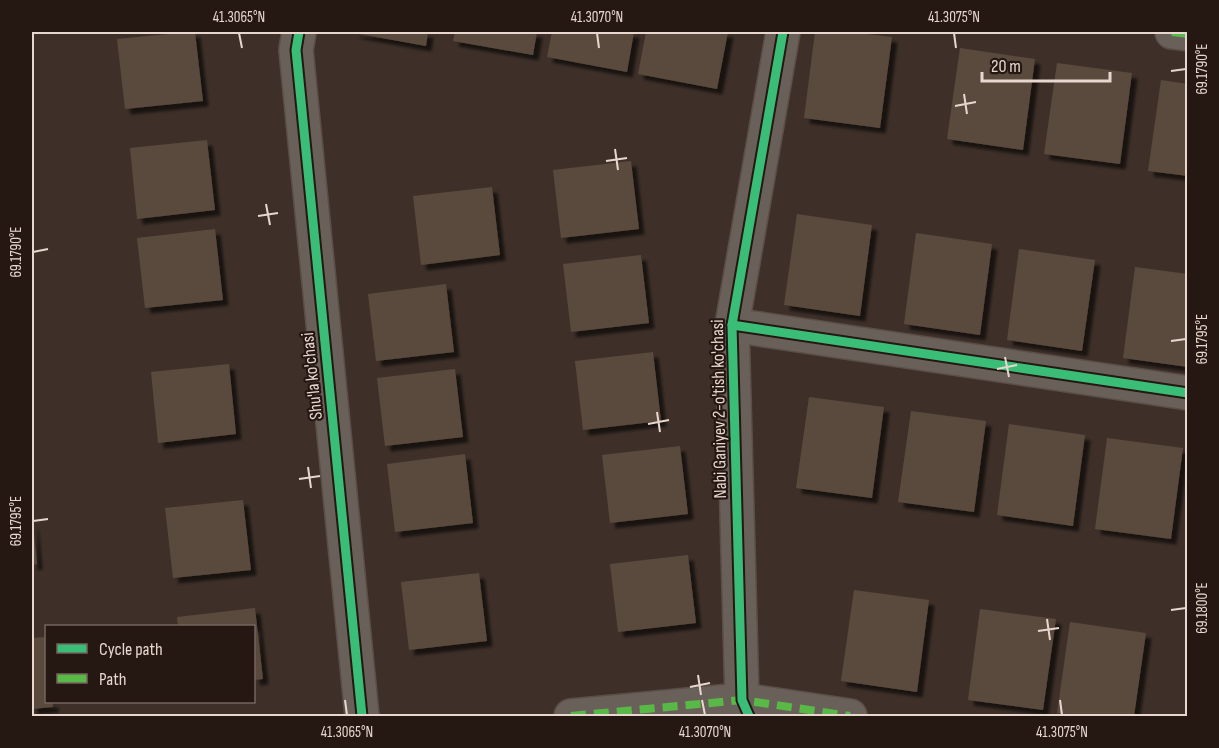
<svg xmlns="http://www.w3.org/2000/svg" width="1219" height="748" font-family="'Sofia Sans Condensed',sans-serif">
<defs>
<filter id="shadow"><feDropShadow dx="5.5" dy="5.5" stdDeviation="1.5" flood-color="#0009"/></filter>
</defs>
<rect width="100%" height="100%" fill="#3e3029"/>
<g fill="#5a4a3c" filter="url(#shadow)">
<path d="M 189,32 L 195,32 L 203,101 L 125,109 L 117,39 Z"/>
<path d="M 354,32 L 428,32 L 426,46 L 354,33 Z"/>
<path d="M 455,32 L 537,32 L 533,55 L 453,41 Z"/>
<path d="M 552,32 L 634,32 L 627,72 L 547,57 Z"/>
<path d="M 646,32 L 728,32 L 717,89 L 638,74 Z"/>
<path d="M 815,32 L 849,32 L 892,37 L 880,128 L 804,118 Z"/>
<path d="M 960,48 L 1035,59 L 1023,150 L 947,139 Z"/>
<path d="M 1057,63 L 1132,73 L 1120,164 L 1044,154 Z"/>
<path d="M 1161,80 L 1188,84 L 1188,176 L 1148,171 Z"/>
<path d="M 207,140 L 215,210 L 137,219 L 130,148 Z"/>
<path d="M 631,161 L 639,229 L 561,238 L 553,170 Z"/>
<path d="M 492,187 L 500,255 L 421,265 L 413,196 Z"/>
<path d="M 797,214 L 872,225 L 860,316 L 784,305 Z"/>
<path d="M 215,229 L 223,300 L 145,308 L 137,238 Z"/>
<path d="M 916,233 L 992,244 L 980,335 L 904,324 Z"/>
<path d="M 1019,249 L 1095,260 L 1082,351 L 1007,340 Z"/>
<path d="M 641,255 L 649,323 L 571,332 L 563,264 Z"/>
<path d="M 1135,267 L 1188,274 L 1188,367 L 1123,358 Z"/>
<path d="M 446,284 L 454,352 L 376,361 L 368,294 Z"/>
<path d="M 653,352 L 661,421 L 583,430 L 575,361 Z"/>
<path d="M 229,364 L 236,434 L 158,443 L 151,372 Z"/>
<path d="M 455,369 L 463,437 L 385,446 L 377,378 Z"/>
<path d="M 809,397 L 884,407 L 872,498 L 796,488 Z"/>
<path d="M 911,411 L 986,421 L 974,512 L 898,502 Z"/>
<path d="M 1009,424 L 1085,435 L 1073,526 L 997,515 Z"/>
<path d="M 1107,438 L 1183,448 L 1171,539 L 1095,529 Z"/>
<path d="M 680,446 L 688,514 L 610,523 L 602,455 Z"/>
<path d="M 465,454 L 473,523 L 395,532 L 387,464 Z"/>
<path d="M 243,500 L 251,570 L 173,578 L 165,508 Z"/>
<path d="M 32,524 L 33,524 L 37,564 L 32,565 Z"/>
<path d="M 688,555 L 696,623 L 618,632 L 610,564 Z"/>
<path d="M 479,573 L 487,641 L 409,650 L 401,582 Z"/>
<path d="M 854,590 L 929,600 L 917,692 L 841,681 Z"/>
<path d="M 255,608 L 263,679 L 254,680 L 254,626 L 178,626 L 177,617 Z"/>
<path d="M 980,609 L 1056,619 L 1043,710 L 968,700 Z"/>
<path d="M 1070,622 L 1146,633 L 1134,716 L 1082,716 L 1057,713 Z"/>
<path d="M 46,637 L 46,702 L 53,702 L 53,707 L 32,709 L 32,638 Z"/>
</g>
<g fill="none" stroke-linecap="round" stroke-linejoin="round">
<defs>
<g id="minor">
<path d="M 1172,32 L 1188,34"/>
<path d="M 732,325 L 1188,393"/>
<path d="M 571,716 L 742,700 L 850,716"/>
<path d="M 749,716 L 742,700 L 732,325 L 783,32"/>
</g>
<path id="tertiary" d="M 299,32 L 296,50 L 362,716"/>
</defs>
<use href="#minor" stroke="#5b4e48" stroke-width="36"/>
<use href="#tertiary" stroke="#5b4e48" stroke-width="36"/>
<use href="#minor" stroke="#6a605a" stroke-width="33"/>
<use href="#tertiary" stroke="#6a605a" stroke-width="33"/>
<g stroke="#58b947" stroke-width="8" stroke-dasharray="15 8" stroke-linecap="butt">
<path d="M 1172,32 L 1188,34"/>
<path d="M 571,716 L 742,700 L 850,716"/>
</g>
<defs>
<g id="cycleway">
<path d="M 299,32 L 296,50 L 362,716"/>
<path d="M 732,325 L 1188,393"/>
<path d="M 749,716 L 742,700 L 732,325 L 783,32"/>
</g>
</defs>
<use href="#cycleway" stroke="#251813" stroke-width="13"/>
<use href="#cycleway" stroke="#3abd76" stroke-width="9"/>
</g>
<path fill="none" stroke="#e8d7cf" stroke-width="2" d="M 239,33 L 242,48M 597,33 L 599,48M 954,33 L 956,48M 1171,71 L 1186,69M 964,94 L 967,114M 955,106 L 976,102M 615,149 L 618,170M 606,161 L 627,158M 266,204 L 270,225M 258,216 L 278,213M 33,252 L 48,249M 1171,341 L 1186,339M 1005,357 L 1009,377M 997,369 L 1017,365M 657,412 L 660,432M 648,424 L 669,420M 308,467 L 311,488M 299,479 L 320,476M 33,521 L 48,519M 1171,610 L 1186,608M 1047,619 L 1050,640M 1038,631 L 1059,628M 698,675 L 701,695M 690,687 L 710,683M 345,700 L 347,715M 702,700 L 705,715M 1060,700 L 1062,715"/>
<g text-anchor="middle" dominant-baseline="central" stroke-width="4.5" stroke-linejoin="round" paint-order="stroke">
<g font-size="18" fill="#e8d7cf" stroke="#251813">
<text transform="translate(312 376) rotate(-96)">Shu'la ko'chasi</text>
<text transform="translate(719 409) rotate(-91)">Nabi Ganiyev 2-o'tish ko'chasi</text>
</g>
</g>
<rect width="1219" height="748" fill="none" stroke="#251813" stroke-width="66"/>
<rect x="45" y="625" width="210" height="78" fill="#251813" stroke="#73645e" stroke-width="1.5"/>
<rect x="57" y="644" width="30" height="9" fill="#3abd76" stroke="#73645e" stroke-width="1.5"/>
<text x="99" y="655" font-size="18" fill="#e8d7cf">Cycle path</text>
<rect x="57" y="674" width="30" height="9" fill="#58b947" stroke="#73645e" stroke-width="1.5"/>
<text x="99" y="685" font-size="18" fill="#e8d7cf">Path</text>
<path d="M982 72v9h128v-9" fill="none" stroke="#e8d7cf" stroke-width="3"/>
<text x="991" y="72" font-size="18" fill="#e8d7cf" stroke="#251813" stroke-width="4.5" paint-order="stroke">20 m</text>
<rect x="33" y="33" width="1153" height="682" fill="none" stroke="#e8d7cf" stroke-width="2"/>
<g font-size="15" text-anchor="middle" fill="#e8d7cf">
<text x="239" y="22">41.3065°N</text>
<text x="597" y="22">41.3070°N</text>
<text x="954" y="22">41.3075°N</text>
<text transform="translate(1202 69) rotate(-90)" y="5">69.1790°E</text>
<text transform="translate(16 252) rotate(-90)" y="5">69.1790°E</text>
<text transform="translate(1202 339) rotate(-90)" y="5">69.1795°E</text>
<text transform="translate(16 521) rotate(-90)" y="5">69.1795°E</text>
<text transform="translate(1202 608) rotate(-90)" y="5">69.1800°E</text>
<text x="347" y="737">41.3065°N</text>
<text x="705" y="737">41.3070°N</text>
<text x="1062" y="737">41.3075°N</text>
</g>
</svg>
